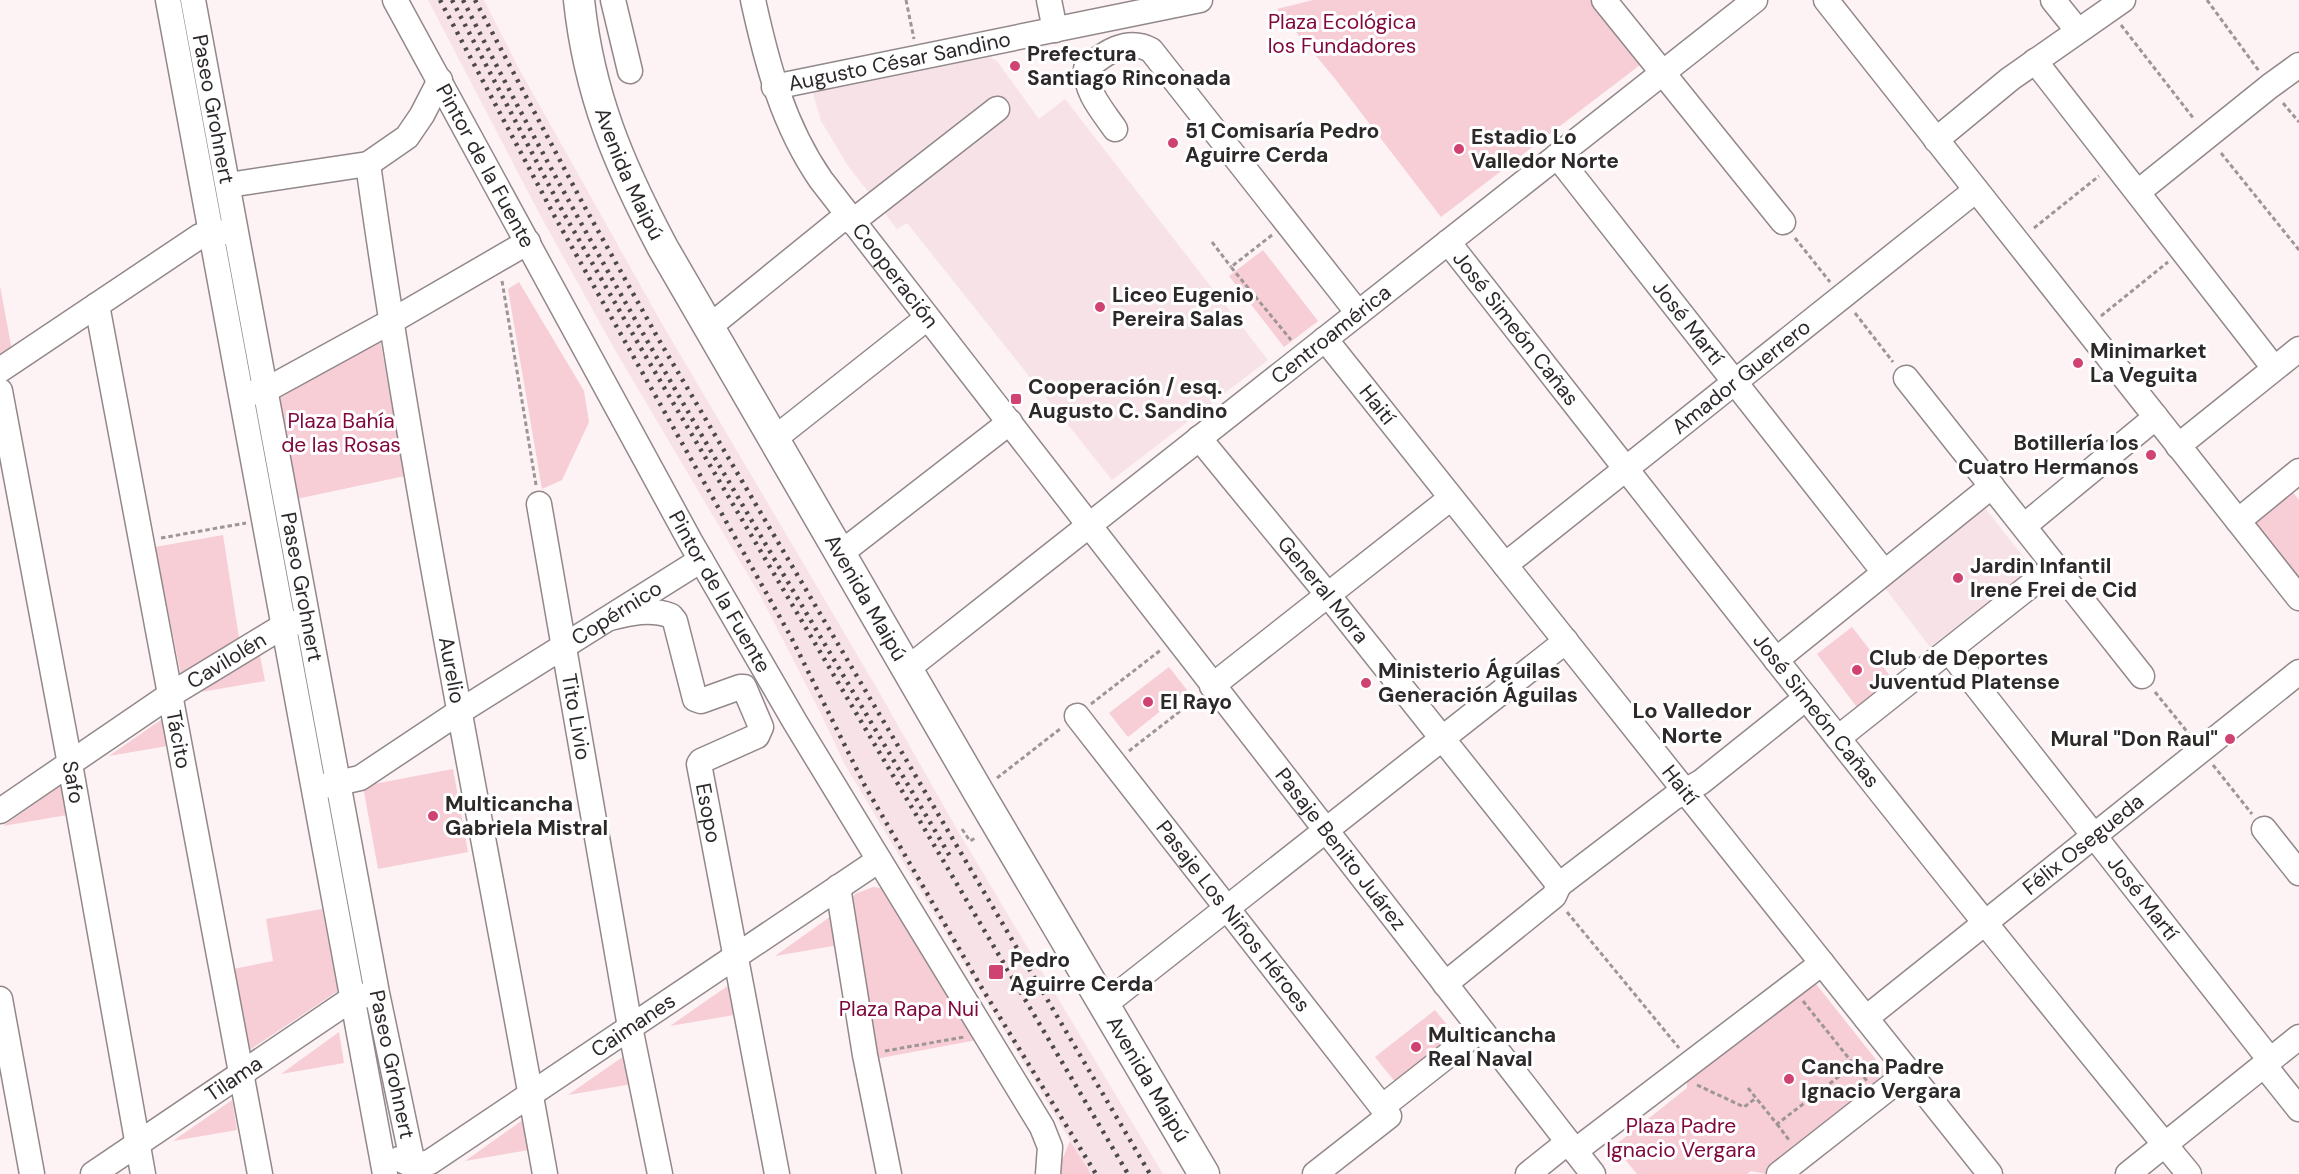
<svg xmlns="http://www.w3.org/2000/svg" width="2299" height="1174" font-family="'DM Sans',sans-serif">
<rect width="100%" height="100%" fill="#fdf2f4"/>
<g fill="#f7e3e7">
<path d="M 428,0 L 484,0 L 518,67 L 661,322 L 875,685 L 958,831 L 1163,1174 L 1091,1174 L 1065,1132 L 845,765 L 820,712 L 761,597 L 615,350 L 539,213 Z"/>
<path d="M 989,57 L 997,61 L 1039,119 L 1065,99 L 1268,360 L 1112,480 L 907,223 L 897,229 L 848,166 L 821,121 L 813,93 Z"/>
<path d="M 1985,508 L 2032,568 L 1930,647 L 1884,587 Z"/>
</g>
<g fill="#f7cdd6">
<path d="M 1313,0 L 1593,0 L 1640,65 L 1441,217 L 1336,80 L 1277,9 Z"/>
<path d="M 1263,250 L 1318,321 L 1284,347 L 1229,276 Z"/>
<path d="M 519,282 L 584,391 L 589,422 L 562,480 L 542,489 L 508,289 Z"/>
<path d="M 0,286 L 12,351 L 0,359 Z"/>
<path d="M 380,340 L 405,476 L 296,499 L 280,398 Z"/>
<path d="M 2290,489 L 2299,500 L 2299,578 L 2252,519 Z"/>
<path d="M 223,535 L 239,638 L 181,675 L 155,547 Z"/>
<path d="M 1852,627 L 1898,686 L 1862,714 L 1817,654 Z"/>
<path d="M 259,651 L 265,681 L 201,692 Z"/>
<path d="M 1169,667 L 1187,690 L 1128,737 L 1109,713 Z"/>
<path d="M 168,715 L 173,745 L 109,756 Z"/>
<path d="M 453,769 L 468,852 L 378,869 L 363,786 Z"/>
<path d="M 62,785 L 67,815 L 3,826 Z"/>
<path d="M 873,887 L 881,888 L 888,893 L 977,1040 L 875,1059 L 849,902 L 855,894 Z"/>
<path d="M 322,909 L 338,991 L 239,1057 L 223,971 L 273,961 L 266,919 Z"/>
<path d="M 834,914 L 839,945 L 775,956 Z"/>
<path d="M 1812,979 L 1893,1081 L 1766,1174 L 1751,1171 L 1747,1174 L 1637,1174 L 1614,1146 L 1687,1088 L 1687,1076 Z"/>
<path d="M 729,985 L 734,1015 L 670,1026 Z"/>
<path d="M 1435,1010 L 1456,1036 L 1396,1083 L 1375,1057 Z"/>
<path d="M 339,1032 L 344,1063 L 281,1074 Z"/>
<path d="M 627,1054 L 632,1084 L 568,1095 Z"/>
<path d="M 232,1100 L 237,1130 L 173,1141 Z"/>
<path d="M 524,1119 L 529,1150 L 465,1161 Z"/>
<path d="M 1070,1141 L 1091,1174 L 1056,1174 Z"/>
</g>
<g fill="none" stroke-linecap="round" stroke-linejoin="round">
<defs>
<g id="minor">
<path d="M 168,0 L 385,1174"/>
<path id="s1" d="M 193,0 L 377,993 L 415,1174"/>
<path id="s2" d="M 395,0 L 690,541 L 795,722 L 1042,1127 L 1050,1147 L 1048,1174"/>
<path d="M 613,0 L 630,71"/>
<path id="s3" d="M 753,0 C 767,64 783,125 821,180 L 1593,1174"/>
<path d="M 1049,0 L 1055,30"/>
<path d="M 1604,0 L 1783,222"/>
<path d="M 1826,0 L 2299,598"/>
<path d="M 2053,0 L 2078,31"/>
<path d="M 2035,61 L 2274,368"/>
<path id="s4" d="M 774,87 L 1200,0"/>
<path d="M 1115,129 C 1102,110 1086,93 1086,69 C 1104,53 1127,37 1151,50 L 1358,313"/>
<path d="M 1936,140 L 2010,79 L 2123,0"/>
<path id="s5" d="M 1557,156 L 1884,572"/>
<path id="s6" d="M 368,164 C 415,502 485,837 545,1174"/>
<path d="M 228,185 L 368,164 L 407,137 L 422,115 L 440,80"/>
<path d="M 2138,192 L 2270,86 L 2299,65"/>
<path d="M 852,222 L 997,109"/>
<path id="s7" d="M 1448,242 C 1693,554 1937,868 2189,1174"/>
<path id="s8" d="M 97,305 L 260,1174"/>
<path d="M 709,327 L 847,215"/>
<path id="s9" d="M 1325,339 L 1990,1174"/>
<path d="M 0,370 L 200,236 L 225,232"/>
<path d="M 1906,378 L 2142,676"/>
<path id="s10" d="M 0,391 L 70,764 L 143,1174"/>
<path d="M 252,393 L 266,390 L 390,322 L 528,242"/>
<path id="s11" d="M 1199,438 L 1328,595 L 1559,885"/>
<path d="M 774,439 L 927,318"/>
<path d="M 2178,446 L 2299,349"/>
<path id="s12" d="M 539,504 L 630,1027 L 660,1174"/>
<path d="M 2238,521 L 2299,471"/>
<path d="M 2024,526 L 2156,417"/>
<path d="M 841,553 L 1010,422"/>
<path id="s13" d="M 1505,565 L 1976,190"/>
<path id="s14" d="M 610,618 C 630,613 651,608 671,616 L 675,621 L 695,699 L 701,701 L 740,687 L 744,687 L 761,727 L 757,736 L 701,761 L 699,764 L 777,1174"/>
<path id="s15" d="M 1949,651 L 2270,1060"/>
<path d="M 1776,660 L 1992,486"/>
<path id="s16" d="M 907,669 L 1755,0"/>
<path d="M 1212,686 L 1451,498"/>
<path id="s17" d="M 1077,716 L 1389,1116 L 1315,1174"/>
<path d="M 1838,738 L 2055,566"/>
<path id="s18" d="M 324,786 L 360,778 L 459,712 L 701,560"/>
<path id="s19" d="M 0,811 L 170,695 L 285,625 L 299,622"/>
<path d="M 2264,829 L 2299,873"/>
<path d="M 1559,885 L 1673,798 L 1701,782 L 1806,698"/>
<path d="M 838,887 L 865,1055 L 889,1174"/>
<path d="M 1445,984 L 1554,896 L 1559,885"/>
<path d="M 0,999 L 32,1174"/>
<path d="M 1104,1005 L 1566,641"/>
<path id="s20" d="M 1866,1018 L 2299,672"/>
<path d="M 2264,1065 L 2299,1109"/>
<path d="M 1382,1107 L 1480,1030"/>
<path d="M 1575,1151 L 1822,963"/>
<path id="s21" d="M 399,1159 L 414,1166 L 430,1162 L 879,860"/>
<path id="s22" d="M 93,1174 L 353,998 L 367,995"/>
<path d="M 1528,1174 L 1568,1142"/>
<path d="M 1779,1174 L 1909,1072"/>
<path d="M 2128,1174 L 2299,1037"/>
</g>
<g id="major">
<path id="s23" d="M 579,0 C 589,95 619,165 663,248 L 979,793 L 1204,1174"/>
</g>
</defs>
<use href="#minor" stroke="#92888a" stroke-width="27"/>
<use href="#major" stroke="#92888a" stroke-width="33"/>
<g stroke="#9d9596" stroke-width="3" stroke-dasharray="4.5 3" stroke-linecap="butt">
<path d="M 906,0 L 914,39"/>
<path d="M 2207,0 L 2259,71"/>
<path d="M 2121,25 L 2194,119"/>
<path d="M 2283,103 L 2299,122"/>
<path d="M 2221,153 L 2299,250"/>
<path d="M 2034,228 L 2099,176"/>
<path d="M 1272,235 L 1231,267 L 1291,340"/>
<path d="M 1795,238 L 1830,282"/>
<path d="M 1212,242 L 1231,267"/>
<path d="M 502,281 L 536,485"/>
<path d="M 1855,313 L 1893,362"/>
<path d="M 2101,316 L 2168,262"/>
<path d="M 161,538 L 246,523"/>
<path d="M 2155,692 L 2189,734"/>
<path d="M 1091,704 L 1162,649"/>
<path d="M 1129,751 L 1197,698"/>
<path d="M 2213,765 L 2252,814"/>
<path d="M 997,778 L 1060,729"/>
<path d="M 962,829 L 970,841 L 977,837"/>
<path d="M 1567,912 L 1679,1048"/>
<path d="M 1803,1001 L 1867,1081"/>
<path d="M 885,1051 L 964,1037"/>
<path d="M 1697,1085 L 1744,1107 L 1756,1098"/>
<path d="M 1748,1088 L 1777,1124 L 1854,1065"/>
<path d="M 1777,1124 L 1789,1140"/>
</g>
<use href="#minor" stroke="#fff" stroke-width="24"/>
<use href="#major" stroke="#fff" stroke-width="30"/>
<g stroke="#4e4949" stroke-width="4.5" stroke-dasharray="3 6" stroke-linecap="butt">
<path d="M 440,0 L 555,217 L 791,637 L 865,786 L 980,985 L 1096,1174"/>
<path d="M 452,0 L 563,212 L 642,350 L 1128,1174"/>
<path d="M 463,0 C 611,294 785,574 951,858"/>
<path d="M 475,0 L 582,202 L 659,340 L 1150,1174"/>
</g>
</g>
<g fill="#cf4271" stroke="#fff" stroke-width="2">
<circle cx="1015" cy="66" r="6"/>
<circle cx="1173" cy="143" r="6"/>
<circle cx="1459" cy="149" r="6"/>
<circle cx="1100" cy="307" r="6"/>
<circle cx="2078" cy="363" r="6"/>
<rect x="1010" y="393" width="12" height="12" rx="3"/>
<circle cx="2151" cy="455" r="6"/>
<circle cx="1958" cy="578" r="6"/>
<circle cx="1857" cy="670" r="6"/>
<circle cx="1366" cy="683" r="6"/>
<circle cx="1148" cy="702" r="6"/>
<circle cx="2230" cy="739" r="6"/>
<circle cx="433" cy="816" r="6"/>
<rect x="988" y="964" width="16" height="16" rx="3"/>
<circle cx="1416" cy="1047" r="6"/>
<circle cx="1789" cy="1079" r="6"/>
</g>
<g text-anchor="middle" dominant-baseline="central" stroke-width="6" stroke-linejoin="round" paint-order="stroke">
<g font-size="21" fill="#7f073b" stroke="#fff">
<text x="1342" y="22">Plaza Ecológica<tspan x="1342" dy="24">los Fundadores</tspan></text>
<text x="341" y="421">Plaza Bahía<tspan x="341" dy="24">de las Rosas</tspan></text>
<text x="909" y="1009">Plaza Rapa Nui</text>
<text x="1681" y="1126">Plaza Padre<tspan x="1681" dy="24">Ignacio Vergara</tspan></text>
</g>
<g font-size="21" font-weight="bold" fill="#2d2929" stroke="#fff" text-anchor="start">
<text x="1027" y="54">Prefectura<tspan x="1027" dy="24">Santiago Rinconada</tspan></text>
<text x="1185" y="131">51 Comisaría Pedro<tspan x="1185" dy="24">Aguirre Cerda</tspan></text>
<text x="1471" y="137">Estadio Lo<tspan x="1471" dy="24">Valledor Norte</tspan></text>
<text x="1112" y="295">Liceo Eugenio<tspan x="1112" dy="24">Pereira Salas</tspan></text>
<text x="2090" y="351">Minimarket<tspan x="2090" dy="24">La Veguita</tspan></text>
<text x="1028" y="387">Cooperación / esq.<tspan x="1028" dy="24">Augusto C. Sandino</tspan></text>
<text x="2139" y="443" text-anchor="end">Botillería los<tspan x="2139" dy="24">Cuatro Hermanos</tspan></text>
<text x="1970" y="566">Jardin Infantil<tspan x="1970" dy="24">Irene Frei de Cid</tspan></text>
<text x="1869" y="658">Club de Deportes<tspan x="1869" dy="24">Juventud Platense</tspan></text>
<text x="1378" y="671">Ministerio Águilas<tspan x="1378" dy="24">Generación Águilas</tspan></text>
<text x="1160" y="702">El Rayo</text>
<text x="2218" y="739" text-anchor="end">Mural "Don Raul"</text>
<text x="445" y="804">Multicancha<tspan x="445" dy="24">Gabriela Mistral</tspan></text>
<text x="1010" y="960">Pedro<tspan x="1010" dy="24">Aguirre Cerda</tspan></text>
<text x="1428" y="1035">Multicancha<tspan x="1428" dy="24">Real Naval</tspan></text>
<text x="1801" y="1067">Cancha Padre<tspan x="1801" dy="24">Ignacio Vergara</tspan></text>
</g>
<g font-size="21" fill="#2d2929" stroke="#fff">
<text stroke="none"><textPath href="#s4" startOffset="128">Augusto César Sandino</textPath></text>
<text stroke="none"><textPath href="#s1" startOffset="111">Paseo Grohnert</textPath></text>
<text stroke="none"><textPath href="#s2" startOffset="189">Pintor de la Fuente</textPath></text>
<text stroke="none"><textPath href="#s23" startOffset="182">Avenida Maipú</textPath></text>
<text stroke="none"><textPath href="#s3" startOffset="315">Cooperación</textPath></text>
<text stroke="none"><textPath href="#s5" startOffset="212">José Martí</textPath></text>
<text stroke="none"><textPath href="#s7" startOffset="110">José Simeón Cañas</textPath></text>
<text stroke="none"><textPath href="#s16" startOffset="540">Centroamérica</textPath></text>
<text stroke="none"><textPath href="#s13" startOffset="302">Amador Guerrero</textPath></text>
<text stroke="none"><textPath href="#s9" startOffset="84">Haití</textPath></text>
<text stroke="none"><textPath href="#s1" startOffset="597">Paseo Grohnert</textPath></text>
<text stroke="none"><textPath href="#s2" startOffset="675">Pintor de la Fuente</textPath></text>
<text stroke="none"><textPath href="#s11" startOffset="196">General Mora</textPath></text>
<text stroke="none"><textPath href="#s23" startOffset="668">Avenida Maipú</textPath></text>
<text stroke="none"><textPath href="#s18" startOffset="342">Copérnico</textPath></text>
<text stroke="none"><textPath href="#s19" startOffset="272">Cavilolén</textPath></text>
<text stroke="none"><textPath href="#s6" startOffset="513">Aurelio</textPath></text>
<text stroke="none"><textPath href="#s7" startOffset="596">José Simeón Cañas</textPath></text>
<text stroke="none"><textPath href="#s12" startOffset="216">Tito Livio</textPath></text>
<text stroke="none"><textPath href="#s8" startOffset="442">Tácito</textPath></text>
<text stroke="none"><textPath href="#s10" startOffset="398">Safo</textPath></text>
<text stroke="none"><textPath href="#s9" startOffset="570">Haití</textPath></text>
<text stroke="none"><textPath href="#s14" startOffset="369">Esopo</textPath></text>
<text stroke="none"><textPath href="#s20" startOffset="278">Félix Osegueda</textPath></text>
<text stroke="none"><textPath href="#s3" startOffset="1041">Pasaje Benito Juárez</textPath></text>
<text stroke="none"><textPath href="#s15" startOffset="314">José Martí</textPath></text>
<text stroke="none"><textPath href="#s17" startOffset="254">Pasaje Los Niños Héroes</textPath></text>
<text stroke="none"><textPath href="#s21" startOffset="278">Caimanes</textPath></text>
<text stroke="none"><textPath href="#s1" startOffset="1083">Paseo Grohnert</textPath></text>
<text stroke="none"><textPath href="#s23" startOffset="1226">Avenida Maipú</textPath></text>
<text stroke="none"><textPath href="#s22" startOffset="170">Tilama</textPath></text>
</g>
<g font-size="22" font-weight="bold" fill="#2d2929" stroke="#fff">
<text x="1692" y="710">Lo Valledor<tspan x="1692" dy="25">Norte</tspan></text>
</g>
</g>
</svg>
